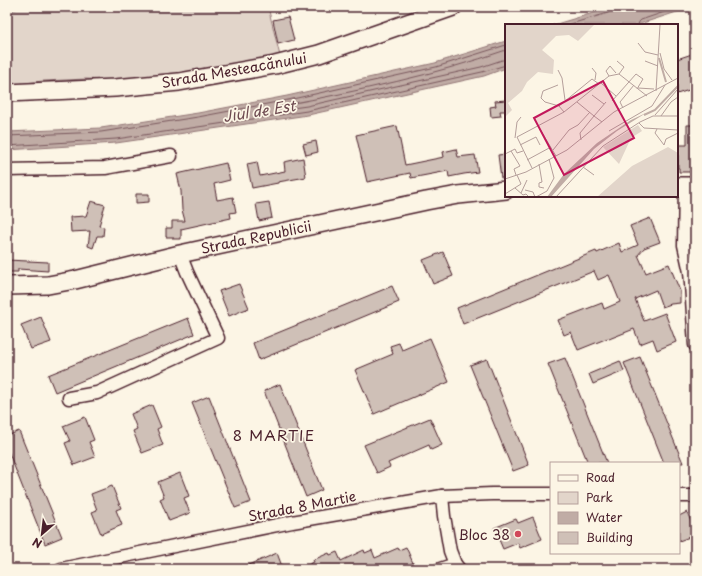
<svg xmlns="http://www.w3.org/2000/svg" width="702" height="576" font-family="'Playpen Sans',sans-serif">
<rect width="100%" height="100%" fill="#fcf5e5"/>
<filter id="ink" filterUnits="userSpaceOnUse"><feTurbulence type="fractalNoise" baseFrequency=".025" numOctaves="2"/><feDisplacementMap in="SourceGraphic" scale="8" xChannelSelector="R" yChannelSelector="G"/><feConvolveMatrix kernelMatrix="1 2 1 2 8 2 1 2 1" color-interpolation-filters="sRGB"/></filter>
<g filter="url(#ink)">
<path fill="#e2d5ca" stroke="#967a7a" d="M 22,7 L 268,7 L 280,56 L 188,74 L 123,81 L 86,79 L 43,81 L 7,85 L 7,12 Z"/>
<g fill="#c0aca5" stroke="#917474">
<path d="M 613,7 L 692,7 L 637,25 L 553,25 Z"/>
<path d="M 506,41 L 506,68 L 484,76 L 308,115 L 116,143 L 7,150 L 7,132 L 101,128 L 198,113 L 287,96 L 435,63 Z"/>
</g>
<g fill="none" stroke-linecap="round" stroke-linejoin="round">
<g stroke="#79575c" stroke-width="1">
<path d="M 567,25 L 608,13 L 611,11 L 611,7"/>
<path d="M 638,25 L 639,22 L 641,20 L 679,7"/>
<path d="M 506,50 C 435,75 358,91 284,105 L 283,108 L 285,109 L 307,106 L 481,67 L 502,60 L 506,60"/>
<path d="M 7,136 L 101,132 L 198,117 L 288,100 L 436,67 L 506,45"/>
<path d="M 7,146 L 116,139 L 307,111 L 482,72 L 506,65"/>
</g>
</g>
<g fill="#cfc0b7" stroke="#4a1f2b">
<path d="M 288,17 L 294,40 L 278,44 L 273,20 Z"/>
<path d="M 695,53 L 695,88 L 677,94 L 677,59 Z"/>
<path d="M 506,100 L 506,111 L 500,111 L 501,116 L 491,117 L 490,107 L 496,106 L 495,101 Z"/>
<path d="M 687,125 L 695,125 L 695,173 L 689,172 L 679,172 L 679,168 L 678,168 L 678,145 L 687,145 Z"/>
<path d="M 397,126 L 405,165 L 444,157 L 443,152 L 456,149 L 458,157 L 475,155 L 478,172 L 464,174 L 449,177 L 448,171 L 411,178 L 410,173 L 367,182 L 356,135 Z"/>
<path d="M 316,141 L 318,152 L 306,155 L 303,144 Z"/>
<path d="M 506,154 L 506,178 L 501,178 L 498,155 Z"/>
<path d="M 303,158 L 306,177 L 278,182 L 278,183 L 252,188 L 247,164 L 257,162 L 260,176 L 285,171 L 284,162 Z"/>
<path d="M 226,163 L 230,180 L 214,184 L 217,200 L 233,197 L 236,212 L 230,213 L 231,218 L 181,229 L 181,239 L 173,239 L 173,237 L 166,237 L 166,228 L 172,228 L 172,221 L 185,221 L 182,210 L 181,191 L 177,174 Z"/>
<path d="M 136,194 L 149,194 L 149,202 L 136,203 Z"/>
<path d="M 91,201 L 105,205 L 99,226 L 104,227 L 103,236 L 97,236 L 93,248 L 88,246 L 90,231 L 71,232 L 70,217 L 86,216 Z"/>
<path d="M 269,202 L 272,218 L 259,221 L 256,204 Z"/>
<path d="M 650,218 L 660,242 L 644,248 L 638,255 L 646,273 L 669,264 L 680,291 L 680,303 L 671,304 L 662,307 L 656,290 L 635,299 L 644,321 L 665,313 L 676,342 L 657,350 L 653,339 L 640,344 L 634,329 L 609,339 L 608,338 L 578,350 L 571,332 L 564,335 L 558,320 L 602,303 L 604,309 L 620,302 L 609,275 L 598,280 L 594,271 L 463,324 L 457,308 L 596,251 L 597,253 L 619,243 L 622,252 L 638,245 L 630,226 Z"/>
<path d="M 443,252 L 453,276 L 433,284 L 423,260 Z"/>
<path d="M 7,260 L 48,262 L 48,271 L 18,269 L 18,272 L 7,272 Z"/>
<path d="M 239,284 L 249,308 L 229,316 L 219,291 Z"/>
<path d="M 392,286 L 399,302 L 259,360 L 253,343 Z"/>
<path d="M 41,317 L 51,342 L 31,349 L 21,325 Z"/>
<path d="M 188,318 L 194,334 L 55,392 L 48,375 Z"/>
<path d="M 430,338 L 449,382 L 374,414 L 355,370 L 393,354 L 390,346 L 399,343 L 402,350 Z"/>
<path d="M 640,357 L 683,463 L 664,463 L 624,363 Z"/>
<path d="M 565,358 L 607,463 L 588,463 L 548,364 Z"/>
<path d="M 487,359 L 529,465 L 513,471 L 470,365 Z"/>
<path d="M 620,361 L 624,371 L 593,384 L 589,374 Z"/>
<path d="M 280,384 L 322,490 L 306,497 L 264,391 Z"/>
<path d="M 209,396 L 251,502 L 235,508 L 192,403 Z"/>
<path d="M 152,405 L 161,427 L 157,429 L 163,445 L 142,453 L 133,431 L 137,429 L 131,414 Z"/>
<path d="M 85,417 L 94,440 L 89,442 L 95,457 L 74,465 L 65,443 L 70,441 L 63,426 Z"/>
<path d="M 430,418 L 442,445 L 431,450 L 429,445 L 388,463 L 390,467 L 377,473 L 364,445 Z"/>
<path d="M 19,431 L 62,537 L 45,544 L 7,448 L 7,436 Z"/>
<path d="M 180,473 L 189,496 L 184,498 L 190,513 L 169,521 L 160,499 L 164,497 L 158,482 Z"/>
<path d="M 112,486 L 121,508 L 116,510 L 122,525 L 101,534 L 92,512 L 97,510 L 91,494 Z"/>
<path d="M 687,512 L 695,531 L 695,535 L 679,541 L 679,516 Z"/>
<path d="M 533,517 L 542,539 L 520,548 L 518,543 L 503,549 L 494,528 L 516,519 L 518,523 Z"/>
<path d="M 406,547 L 413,563 L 406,566 L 407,569 L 299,569 L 314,562 L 313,560 L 329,553 L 330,555 L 337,552 L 341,561 L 364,550 L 365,553 L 372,550 L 375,558 L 398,548 L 399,550 Z"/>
<path d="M 277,553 L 283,569 L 240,569 Z"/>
</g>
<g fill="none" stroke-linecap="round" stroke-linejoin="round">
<defs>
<g id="street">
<path d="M 7,170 L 105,168 L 171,156"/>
<path d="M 685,186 L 684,245 L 690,272 L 691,284 L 695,345"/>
<path d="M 69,398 L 97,393 L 218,338 L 187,272 L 180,254"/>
<path d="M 442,496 L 444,516 L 450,551 L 455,564 L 459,569"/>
<path d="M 679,496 L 695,496"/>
<path d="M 61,569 L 292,522 L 442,496 L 492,494 L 551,494"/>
<path d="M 440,569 L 455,564"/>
</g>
<g id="secondary">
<path d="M 7,93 L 115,88 L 179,82 L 275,65 L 319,54 L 453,7"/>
<path d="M 677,186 L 695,186"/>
<path d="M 7,286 L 48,285 L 75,280 L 180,254 L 426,201 L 458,195 L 506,190"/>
</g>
</defs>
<use href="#street" stroke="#4a1f2b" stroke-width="15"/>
<use href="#secondary" stroke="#4a1f2b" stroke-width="20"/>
<use href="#street" stroke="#fcf5e5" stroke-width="12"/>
<use href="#secondary" stroke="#fcf5e5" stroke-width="17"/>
<defs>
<path id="rail" d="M 7,8 L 11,7"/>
</defs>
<use href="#rail" stroke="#4a1f2b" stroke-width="4.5"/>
<use href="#rail" stroke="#fcf5e5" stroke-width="3" stroke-dasharray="9" stroke-linecap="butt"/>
</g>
</g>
<circle fill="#d1495b" stroke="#fcf5e5" stroke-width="1.5" cx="518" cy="534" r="4"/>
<g text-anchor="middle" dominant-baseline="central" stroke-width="3.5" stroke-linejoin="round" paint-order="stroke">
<g font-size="14" fill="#4a1f2b" stroke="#fcf5e5">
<text transform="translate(234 70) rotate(-10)">Strada Mesteacănului</text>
<text transform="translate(256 237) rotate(-12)">Strada Republicii</text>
<text transform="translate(302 506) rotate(-11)">Strada 8 Martie</text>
</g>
<g font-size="14" fill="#4a1f2b" stroke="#fcf5e5" text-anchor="end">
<text x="510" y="534">Bloc 38</text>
</g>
<g font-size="15" font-style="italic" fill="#6d4950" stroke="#fcf5e5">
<text transform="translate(259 110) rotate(-9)">Jiul de Est</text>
</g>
<g font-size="15" letter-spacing="1" fill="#4a1f2b" stroke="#fcf5e5">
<text x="274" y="434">8 MARTIE</text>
</g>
</g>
<g transform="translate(505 24)">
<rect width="173" height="173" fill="#fcf5e5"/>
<path d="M 0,0 L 90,0 L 73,17 L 64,11 L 51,12 L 37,26 L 49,36 L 48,50 L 33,48 L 22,58 L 17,67 L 3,79 L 7,86 L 0,93 ZM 133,101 L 137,107 L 126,114 L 114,140 L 98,123 ZM 163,123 L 173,129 L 173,173 L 92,173 L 127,142 Z" fill="#e2d5ca"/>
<path d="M 141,89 L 112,107 L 89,125 L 46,173 L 42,173 L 59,150 L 92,119 L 126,96 Z" fill="#c0aca5"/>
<path fill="none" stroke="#c0aca5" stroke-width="2" d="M 154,34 L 161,58M 139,91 L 150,86 L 173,62"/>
<path fill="none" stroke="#b59f9b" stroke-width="1" d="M 133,19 L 140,28 L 153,31M 155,29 L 159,45 L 167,56M 112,37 L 119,43 L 114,50M 140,37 L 153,42M 87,44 L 91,49 L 90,56M 53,46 L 57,54 L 60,76M 104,52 L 101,47 L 105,42 L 111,49M 96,59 L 111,72M 53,61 L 38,67 L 36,74 L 40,78 L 54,82 L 59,88M 133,64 L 149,65M 151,67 L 155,1M 87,71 L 99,80M 107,77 L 131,50 L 138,55 L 132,65M 72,78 L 89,92 L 75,109 L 76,116M 54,82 L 87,55 L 94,60M 118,84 L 115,78 L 129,61M 150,91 L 173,65M 156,92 L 173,92M 97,98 L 89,92 L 101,78M 134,99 L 139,104 L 173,106M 33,102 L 51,132M 152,105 L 150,109 L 159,121 L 161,115 L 173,109M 104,107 L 147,82 L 160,61M 10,114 L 12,98 L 16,93M 15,121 L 31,113 L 35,121M 48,126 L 64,106 L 73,101 L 85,88M 6,127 L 15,142 L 9,145 L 11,151M 0,130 L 10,125 L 12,129 L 18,127M 22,136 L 46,123M 34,140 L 37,158 L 34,159 L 34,163 L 39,164M 78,143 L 89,151M 27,144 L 12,113 L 59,88 L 104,52 L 114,50 L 142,72M 0,155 L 21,148 L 62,126 L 109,88 L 173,54M 10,164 L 18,171 L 21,170 L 24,173M 20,166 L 28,168 L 30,173M 16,169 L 22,156M 0,170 L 16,160 L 12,151M 31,173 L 42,167 L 49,154 L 44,135M 51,173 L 98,122 L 135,98 L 148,92 L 156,92 L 166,78 L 173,73"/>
<path fill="#c2185b" fill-opacity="0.15" stroke="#c2185b" stroke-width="2" d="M 98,57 L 129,114 L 59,151 L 29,94 Z"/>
<rect width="173" height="173" fill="none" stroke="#4a1f2b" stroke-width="2"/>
</g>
<rect width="702" height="576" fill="none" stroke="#fcf5e5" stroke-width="24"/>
<rect x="12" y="12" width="678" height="552" fill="none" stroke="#4a1f2b" stroke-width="1.5" filter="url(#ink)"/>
<rect x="550" y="462" width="130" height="92" fill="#fcf5e5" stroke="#b59f9b"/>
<rect x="558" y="475" width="20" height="6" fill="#fcf5e5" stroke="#b59f9b"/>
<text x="586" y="482" font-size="12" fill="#4a1f2b">Road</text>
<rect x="558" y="492" width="20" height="12" fill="#e2d5ca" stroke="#b59f9b"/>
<text x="586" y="502" font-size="12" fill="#4a1f2b">Park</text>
<rect x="558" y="512" width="20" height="12" fill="#c0aca5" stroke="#b59f9b"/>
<text x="586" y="522" font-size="12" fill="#4a1f2b">Water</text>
<rect x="558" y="532" width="20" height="12" fill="#cfc0b7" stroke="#b59f9b"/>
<text x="586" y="542" font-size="12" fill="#4a1f2b">Building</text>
<g transform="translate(42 534) rotate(208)" stroke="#fcf5e5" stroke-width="3" paint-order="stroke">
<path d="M0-3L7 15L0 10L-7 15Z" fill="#4a1f2b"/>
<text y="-6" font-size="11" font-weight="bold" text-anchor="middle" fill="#4a1f2b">N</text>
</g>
</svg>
